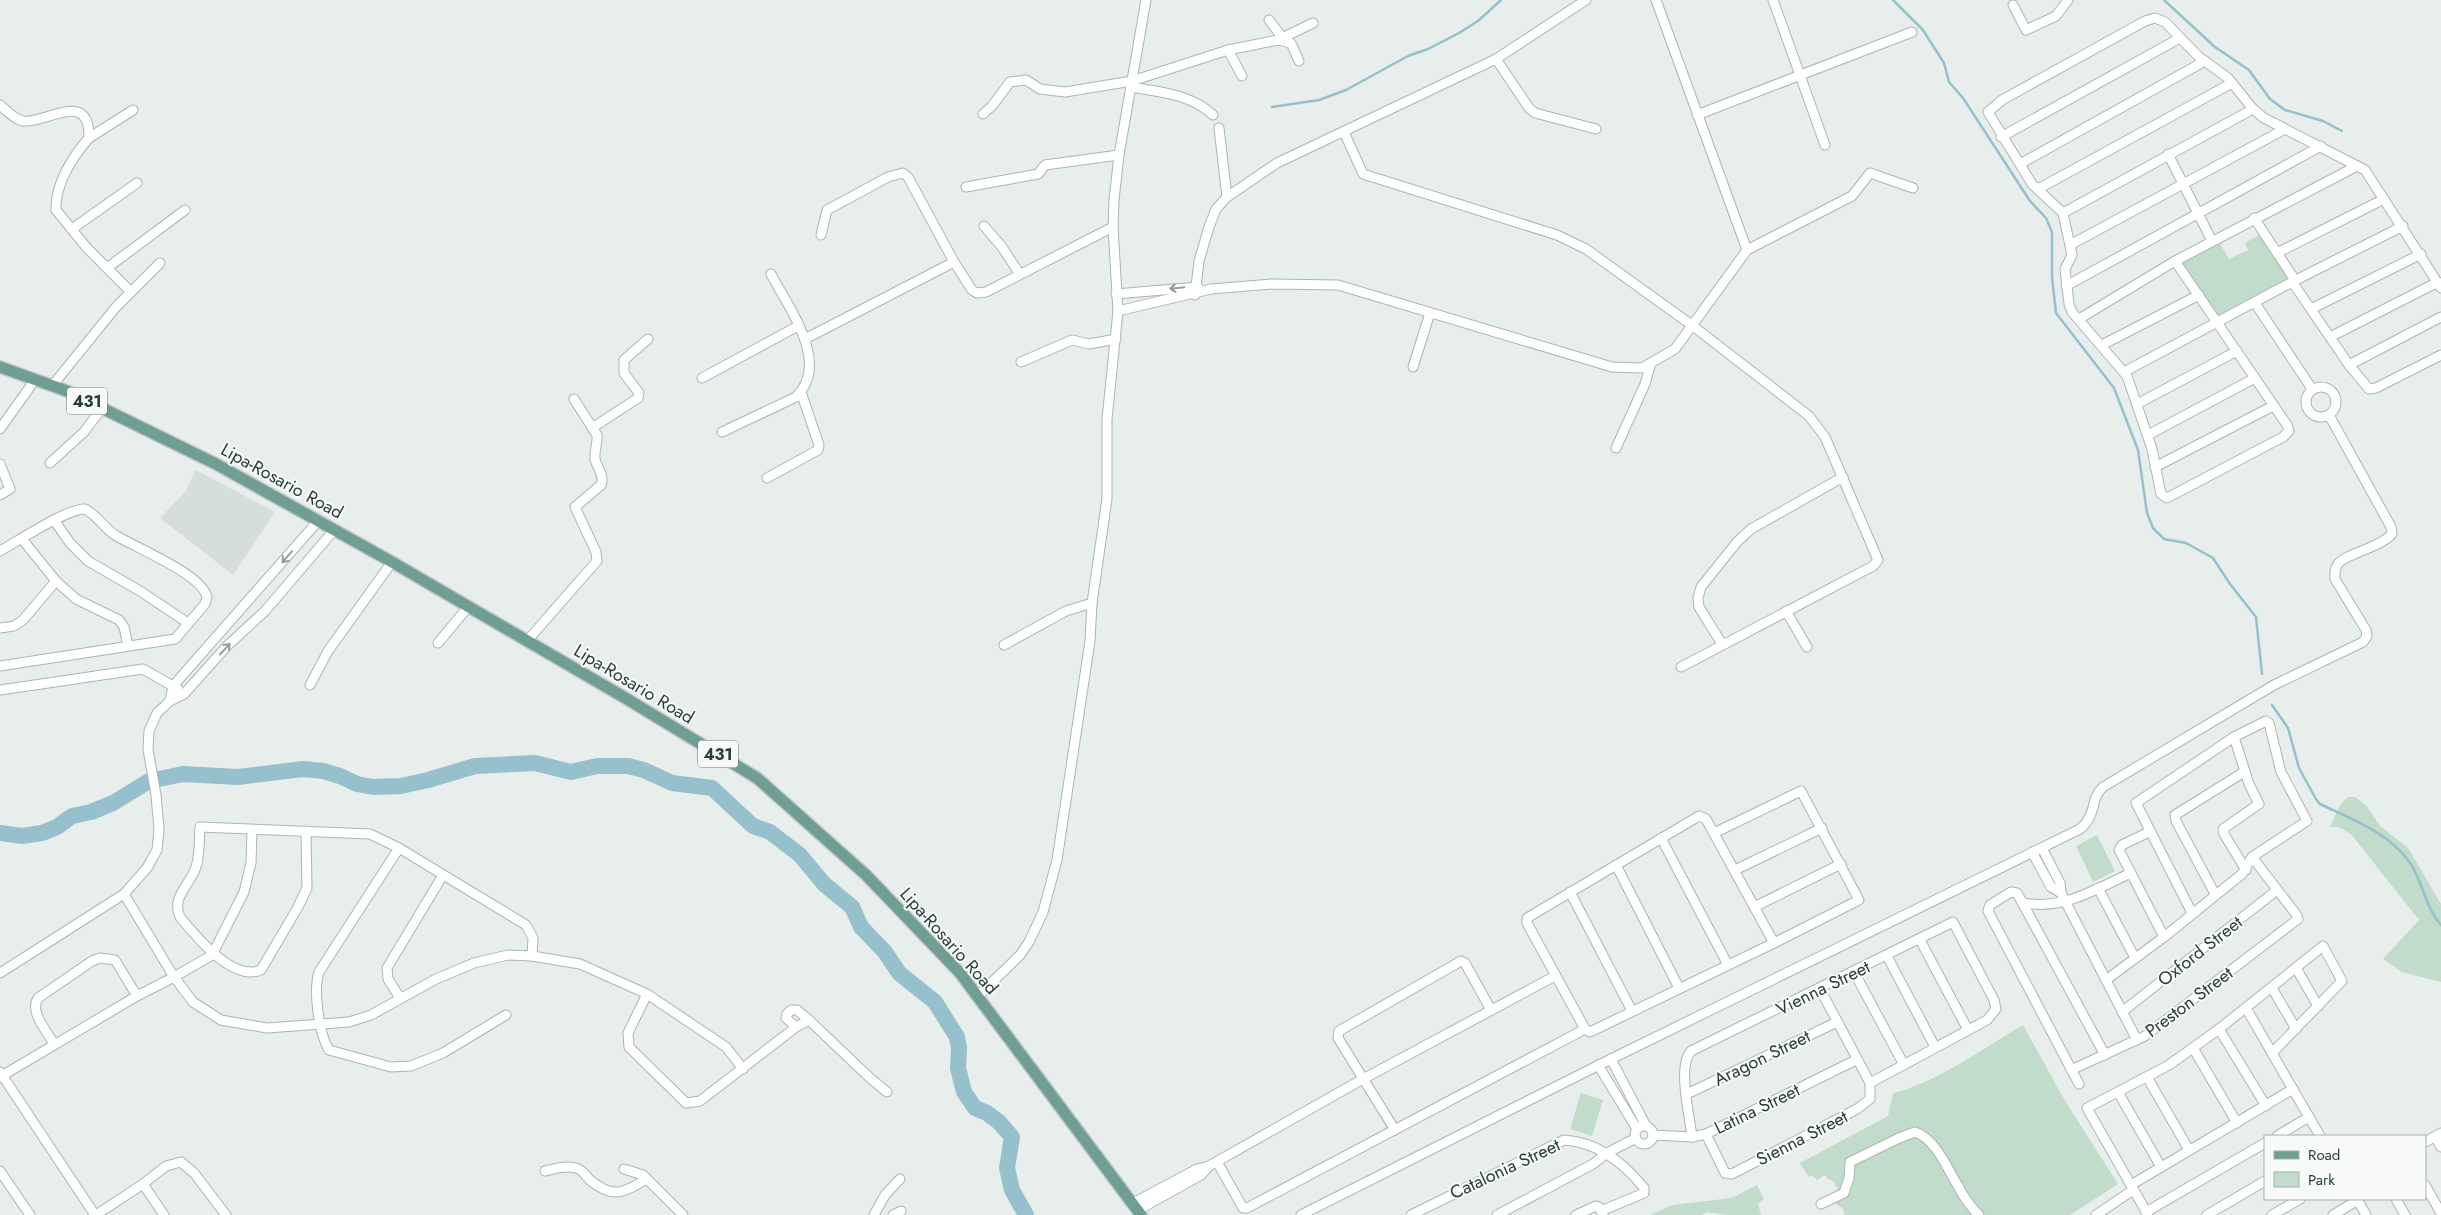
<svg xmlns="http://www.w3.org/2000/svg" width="2441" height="1215" font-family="Jost,sans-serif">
<rect width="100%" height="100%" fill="#e7eeeb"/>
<path fill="#d5deda" d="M 196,470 L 275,512 L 233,575 L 160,518 L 186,491 Z"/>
<g fill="#c2dccb">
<path d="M 2259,235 L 2289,279 L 2219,318 L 2181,264 L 2219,242 L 2229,259 L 2248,250 L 2245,243 Z"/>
<path d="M 2348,797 L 2355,797 L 2366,805 L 2380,826 L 2408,848 L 2441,904 L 2441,982 L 2402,972 L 2383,959 L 2419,920 L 2351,834 L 2338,827 L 2330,827 L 2340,805 Z"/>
<path d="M 2097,835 L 2115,871 L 2093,882 L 2076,846 Z"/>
<path d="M 2023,1025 L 2064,1099 L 2118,1184 L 2070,1215 L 1844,1215 L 1844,1210 L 1833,1201 L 1832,1195 L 1838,1189 L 1832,1180 L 1829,1180 L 1825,1175 L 1817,1180 L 1812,1175 L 1809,1177 L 1800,1163 L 1888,1116 L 1893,1093 C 1930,1086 1989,1045 2023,1025 Z"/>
<path d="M 1581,1093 L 1603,1100 L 1592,1136 L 1570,1129 Z"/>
<path d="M 1757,1185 L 1764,1199 L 1758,1204 L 1761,1215 L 1726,1215 L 1707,1212 L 1702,1215 L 1650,1215 L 1672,1205 L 1732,1198 Z"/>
</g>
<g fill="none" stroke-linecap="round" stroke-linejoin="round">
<g stroke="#95c0cc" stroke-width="2.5">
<path d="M 1893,0 L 1923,30 L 1944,63 L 1949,82 L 1963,98 L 2030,201 L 2046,218 L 2052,232 L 2052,277 L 2056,313 L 2114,388 L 2138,450 L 2147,513 L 2153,528 L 2164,539 L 2186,543 L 2213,558 L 2230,584 L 2256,617 L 2262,674"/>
<path d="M 2164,0 L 2215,47 L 2249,70 L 2270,99 L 2285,110 L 2323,121 L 2342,131"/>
<path d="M 1272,107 L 1319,100 L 1346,90 L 1408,56 L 1428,49 L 1459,33 L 1478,21 L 1501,0"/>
<path d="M 2272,705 L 2288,728 L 2299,768 L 2316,799 L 2320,804 C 2351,819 2390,833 2410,863 C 2423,882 2425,907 2441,925"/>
</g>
<path stroke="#95c0cc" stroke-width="16" d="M 0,833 L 22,836 L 42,833 L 57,827 L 72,816 L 91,812 L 113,803 L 149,781 L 183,774 L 238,777 L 303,769 L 323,771 L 340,776 L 357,784 L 373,787 L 401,786 L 428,780 L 475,766 L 535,763 L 571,772 L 597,766 L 628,766 L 644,770 L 672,783 L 712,788 L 753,826 L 770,832 L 800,855 L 824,884 L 852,907 L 861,927 L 885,952 L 899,973 L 935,1002 L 957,1037 L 959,1048 L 958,1068 L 964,1092 L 975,1108 L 987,1113 L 999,1122 L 1012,1137 L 1007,1168 L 1012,1190 L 1026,1215"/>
<defs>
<g id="minor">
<path d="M 1656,0 L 1747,250"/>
<path d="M 1773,0 L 1825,145"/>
<path d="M 2013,5 L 2026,30 L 2056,16 L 2068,0"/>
<path d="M 1269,20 L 1282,37"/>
<path d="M 1278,40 L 1291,43 L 1299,61"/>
<path d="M 1228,50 L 1242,76"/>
<path d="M 1496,59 L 1529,108 L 1535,113 L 1596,129"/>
<path d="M 1131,87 C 1160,92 1191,94 1213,115"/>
<path d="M 0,105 C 7,111 14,119 23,121 C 46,124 90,88 89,138 L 133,110"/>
<path d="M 983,114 L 992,106 L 1010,82 L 1026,80 L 1040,89 L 1065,92 L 1132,81 L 1228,50 L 1278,40 L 1313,23"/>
<path d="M 1697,115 L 1912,32"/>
<path d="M 1219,128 L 1227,197"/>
<path d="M 1344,132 L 1363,174 L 1557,235 L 1586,249 L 1693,326 L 1809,416 L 1825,437 L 1878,560 L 1873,566 L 1681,667"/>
<path d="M 2001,137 L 2180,38"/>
<path d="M 89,138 C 73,156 55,184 56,210 L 87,248 L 131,292"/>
<path d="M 2168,154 L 2212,241"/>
<path d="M 2020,164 L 2205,61"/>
<path d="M 966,187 L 1038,174 L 1045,165 L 1119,155"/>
<path d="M 2038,189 L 2232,83"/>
<path d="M 2063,213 L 2253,109"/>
<path d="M 2254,218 L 2293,277 L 2295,286 L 2349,365 L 2369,389 L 2376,388 L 2441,355"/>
<path d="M 984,226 L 1002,247 L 1019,273"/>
<path d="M 72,229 L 137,183"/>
<path d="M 821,235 L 827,210 L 888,177 L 903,173 L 908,177 L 954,262"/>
<path d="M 2070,245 L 2285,129"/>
<path d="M 2277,253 L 2384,199"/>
<path d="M 2175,261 L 2287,425 L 2289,431 L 2283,437 L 2167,498 L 2161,494 L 2152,449 L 2127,376 L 2072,312 L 2069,304 L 2065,269 L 2072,255 L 2063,213 L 2032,184 L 1988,112 L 2002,100 L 2145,21 L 2155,18 L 2165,22 L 2199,57 L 2228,78 L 2253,109 L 2264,118 L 2365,170 L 2441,288"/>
<path d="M 107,268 L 185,210"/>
<path d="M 2066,286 L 2321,146"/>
<path d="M 1116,294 L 1198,287"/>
<path d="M 1195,295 L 1199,261 L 1209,227 L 1216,209 L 1227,197 L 1277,163 L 1496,59 L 1586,0"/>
<path d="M 2255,303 L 2312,389"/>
<path d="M 2311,309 L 2421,254"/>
<path d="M 1118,311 L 1211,289 L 1272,284 L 1338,285 L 1612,367 L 1642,368 L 1675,349 L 1747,250 L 1852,196 L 1870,173 L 1913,188"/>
<path d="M 2079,319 L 2175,261 L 2357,166"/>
<path d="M 2330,337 L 2438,282"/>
<path d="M 805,339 L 954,262 L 972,290 L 977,293 L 986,292 L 1113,227"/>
<path d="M 2102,345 L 2199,295"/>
<path d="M 1021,362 L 1072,340 L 1089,344 L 1116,339"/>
<path d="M 2349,365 L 2441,317"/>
<path d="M 1413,367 L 1430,313"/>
<path d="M 2124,372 L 2294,281 L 2403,226"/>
<path d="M 702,378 L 798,326"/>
<path d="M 52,386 L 116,307 L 160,263"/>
<circle cx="2321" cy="402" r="15"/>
<path d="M 2137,404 L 2237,351"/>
<path d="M 592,428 L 638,398 L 639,393 L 624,373 L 624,360 L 648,339"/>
<path d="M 0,429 L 35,380"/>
<path d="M 722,432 L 796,397 C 831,363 789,309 771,274"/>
<path d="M 2148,435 L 2255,378"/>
<path d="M 1616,448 L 1645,384 L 1651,363"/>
<path d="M 50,463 L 84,432 L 102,408"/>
<path d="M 0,464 L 10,489 L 0,495"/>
<path d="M 2155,467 L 2273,406"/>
<path d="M 767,478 L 818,450 L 819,445 L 801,392"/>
<path d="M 54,520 L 70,543 L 88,561 L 140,591 L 188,623"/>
<path d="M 22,539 L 56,581 L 76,599 L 119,620 L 124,627 L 128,646"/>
<path d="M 0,551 C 18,541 68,508 85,509 C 97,515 104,528 115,535 C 134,547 202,574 207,597 L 205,604 L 175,639 L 0,666"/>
<path d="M 1786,611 L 1807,647"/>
<path d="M 0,628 L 14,626 L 23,620 L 56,581"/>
<path d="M 527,641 L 597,561 L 596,552 L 575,507 L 601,485 C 605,476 597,468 595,459 C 594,450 598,443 597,435 L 574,399"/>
<path d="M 438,643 L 468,607"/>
<path d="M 1722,644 L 1699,607 L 1698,598 L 1701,587 L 1737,542 L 1751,529 L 1843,477"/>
<path d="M 1004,645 L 1066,611 L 1092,603"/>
<path d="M 310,685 L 328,651 L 392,562"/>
<path d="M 0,690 L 143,669 L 178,689"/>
<path d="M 170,701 L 173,686 L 319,520"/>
<path d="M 2234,737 L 2249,784 L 2259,804 L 2223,829 L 2224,834 L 2246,870"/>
<path d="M 306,831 L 307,888 L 298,907 L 261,970 C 232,982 196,936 180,917 C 171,897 190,885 196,867 C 200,855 199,840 200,827 L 370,834 L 399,848 L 526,925 L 533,938 L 532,956"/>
<path d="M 2149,832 L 2122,845 L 2119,850 L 2164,937"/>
<path d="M 1714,833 L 1801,791 L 1859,900 L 1774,943 L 1590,1032 L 1585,1029 L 1527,923 L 1527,918 L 1699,816 L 1706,819 L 1774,943"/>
<path d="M 1661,838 L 1728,965"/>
<path d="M 399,848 L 319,972 C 313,991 319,1034 329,1050 L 391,1067 L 411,1066 L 443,1053 L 506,1015"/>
<path d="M 2042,848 L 2060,883 L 2061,893 L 2137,1040"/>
<path d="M 2032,852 L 2051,887 L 2061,893"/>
<path d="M 1616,865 L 1679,988"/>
<path d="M 1735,870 L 1822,828"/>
<path d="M 2098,888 L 2135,958"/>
<path d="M 1570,892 L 1632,1011"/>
<path d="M 124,894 L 174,977 L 193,1002 L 221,1020 L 267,1028 L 349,1022 L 371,1015 L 436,979 L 474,963 L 508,955 L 532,956 L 580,964 L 647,994 L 726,1047 L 743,1069"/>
<path d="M 2215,894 L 2176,821 L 2175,815 L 2244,772"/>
<path d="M 2023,903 C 2065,910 2093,890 2131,873"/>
<path d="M 1754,907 L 1841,864"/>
<path d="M 1920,940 L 1968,1030"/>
<path d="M 1887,956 L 1935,1047"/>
<path d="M 2296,968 L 2318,1006"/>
<path d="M 1854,972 L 1904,1065"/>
<path d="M 0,973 L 124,894 L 147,868 L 157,850 L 159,829 L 156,795 L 148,749 L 149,731 L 157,713 L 170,701 L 184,694 L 227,646 L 265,611 L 335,529"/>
<path d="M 2106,980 L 2164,937 L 2242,874 L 2252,857 L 2307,821 L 2281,772 L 2269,723 L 2266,721 L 2234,737 L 2136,803 L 2192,913"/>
<path d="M 2272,988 L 2296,1029"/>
<path d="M 647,994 L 628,1033 L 629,1047 L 686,1103 L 700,1101 L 796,1027 L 809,1020 L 870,1078 L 887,1092"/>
<path d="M 978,996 L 1020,955 L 1029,942 L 1043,912 L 1057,860 L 1090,641 L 1092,603 L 1107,499 L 1107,419 L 1118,311 L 1113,227 L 1114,200 L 1119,155 L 1146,0"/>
<path d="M 400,998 L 388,979 L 387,968 L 443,875"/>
<path d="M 2246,1008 L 2320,1136"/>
<path d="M 2122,1012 L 2277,890"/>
<path d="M 796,1027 L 786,1018 L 787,1014 L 791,1010 L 797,1010 L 809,1020"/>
<path d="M 2219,1029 L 2266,1106"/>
<path d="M 54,1044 C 47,1031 29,1012 38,998 L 92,961 L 100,958 L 115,960 L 137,996"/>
<path d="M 2193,1048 L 2237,1123"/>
<path d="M 1611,1059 L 1646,1126"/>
<path d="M 1598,1065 L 1637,1129"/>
<path d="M 2071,1070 L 2145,1036 L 2298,919 L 2296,914 L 2252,857"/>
<path d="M 0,1072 L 95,1215"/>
<path d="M 0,1077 L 137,996 L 174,977 L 212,955 L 244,892 L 251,863 L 252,831"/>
<path d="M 2147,1077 L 2189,1150"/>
<path d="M 2079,1084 L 1988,911 L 1990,905 L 2011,892 L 2017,893 L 2105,1055"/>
<path d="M 2118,1092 L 2161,1167"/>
<path d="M 1687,1094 L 1837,1022"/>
<circle cx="1644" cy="1135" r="9"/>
<path d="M 1395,1130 L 1338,1038 L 1339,1031 L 1461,961 L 1465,963 L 1491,1010"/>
<path d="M 1706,1134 L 1725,1173 L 1732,1174 L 1857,1109 L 1870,1099 L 1870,1083 L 1820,989"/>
<path d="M 1653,1135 L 1692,1137 L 1706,1134 L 1856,1060"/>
<path d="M 2277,1136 L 2309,1117"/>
<path d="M 1692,1137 C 1690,1117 1677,1066 1691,1051 L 1953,922 L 1994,1000 L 1996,1009 L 1987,1020 L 1870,1083"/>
<path d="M 2435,1137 L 2441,1147"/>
<path d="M 2425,1142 L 2441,1133"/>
<path d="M 1217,1162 L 1243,1208 L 1247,1208 L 1585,1029"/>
<path d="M 624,1169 L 643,1175 L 683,1215"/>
<path d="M 0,1171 L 30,1215"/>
<path d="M 545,1171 C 555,1169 566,1165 576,1168 C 583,1170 585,1175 590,1180 C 612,1199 625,1193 646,1179"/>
<path d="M 143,1184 L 164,1215"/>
<path d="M 2131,1185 L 2293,1089"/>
<path d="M 2425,1185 L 2441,1213"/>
<path d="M 2357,1199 L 2366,1215"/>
<path d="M 2396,1199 L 2405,1215"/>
<path d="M 1133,1203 L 1197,1169 L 1209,1166"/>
<path d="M 1821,1204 L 1844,1193 L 1849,1178 L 1850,1162 L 1899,1138 L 1915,1132 C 1943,1141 1955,1194 1979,1215"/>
<path d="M 1138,1210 L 1201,1175 L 1209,1166 L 1363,1079 L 1555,976"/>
<path d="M 2146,1212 L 2265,1143"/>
<path d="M 96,1215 L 143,1184 L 166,1166 L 181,1162 L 194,1173 L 226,1215"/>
<path d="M 874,1215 L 885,1195 L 900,1179"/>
<path d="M 893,1215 L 901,1211"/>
<path d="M 1301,1215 L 1611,1059 L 2080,829 C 2098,814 2089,800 2103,787 L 2274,685 L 2363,642 L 2367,636 L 2366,630 L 2335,579 C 2335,574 2334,569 2338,564 C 2346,553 2378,549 2392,534 L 2391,527 L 2329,415"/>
<path d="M 1411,1215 L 1564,1140 C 1597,1142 1624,1163 1644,1188 L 1644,1193 L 1601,1211"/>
<path d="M 1497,1215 L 1593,1164 L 1607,1153 L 1636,1138"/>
<path d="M 1576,1215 L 1596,1206 L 1599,1207 L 1603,1215"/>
<path d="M 2096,1215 L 2133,1190"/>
<path d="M 2148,1215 L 2087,1108 L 2169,1065 L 2219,1029 L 2323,946 L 2342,981 L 2272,1053"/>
<path d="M 2207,1215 L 2265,1181"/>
<path d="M 2272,1215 L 2300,1199"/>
<path d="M 2333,1215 L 2358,1200"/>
</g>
<path id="major" d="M 0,367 L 67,391 L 216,464 L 392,562 L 627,699 L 757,778 L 866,875 L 960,973 L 1141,1215"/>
</defs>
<use href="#minor" stroke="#aab6b2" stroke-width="11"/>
<use href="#major" stroke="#c3c9c8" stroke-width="14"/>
<use href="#minor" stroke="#fff" stroke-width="9"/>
<use href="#major" stroke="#709e95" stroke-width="11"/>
</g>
<defs><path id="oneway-shaft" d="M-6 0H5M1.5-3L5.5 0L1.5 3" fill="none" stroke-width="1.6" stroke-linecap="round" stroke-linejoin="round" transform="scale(1.25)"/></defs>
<g stroke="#939f9c">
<use href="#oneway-shaft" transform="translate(1177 288) rotate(174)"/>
<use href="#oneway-shaft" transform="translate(287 557) rotate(131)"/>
<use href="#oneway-shaft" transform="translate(225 649) rotate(-47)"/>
</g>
<g text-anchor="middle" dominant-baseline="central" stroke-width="4" stroke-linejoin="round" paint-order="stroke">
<g fill="#f7faf9" stroke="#657773" stroke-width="1">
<rect x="67" y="387.5" width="40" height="27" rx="4"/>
<rect x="698" y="740.5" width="40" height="27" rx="4"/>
</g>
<g font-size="16" font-weight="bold" fill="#273f3a">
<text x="87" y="401">431</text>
<text x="718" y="754">431</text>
</g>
<g font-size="18" fill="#273f3a" stroke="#f7faf9">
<text transform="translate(282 481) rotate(29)">Lipa-Rosario Road</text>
<text transform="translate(634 684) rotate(31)">Lipa-Rosario Road</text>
<text transform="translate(949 941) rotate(48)">Lipa-Rosario Road</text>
<text transform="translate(2200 951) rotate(-38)">Oxford Street</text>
<text transform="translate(1823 988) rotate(-26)">Vienna Street</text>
<text transform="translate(2189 1002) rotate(-37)">Preston Street</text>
<text transform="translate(1762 1058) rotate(-26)">Aragon Street</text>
<text transform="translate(1757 1109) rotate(-26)">Latina Street</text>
<text transform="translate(1802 1138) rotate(-27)">Sienna Street</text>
<text transform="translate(1505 1169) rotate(-25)">Catalonia Street</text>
</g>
</g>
<rect x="2264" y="1135" width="162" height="65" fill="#f7faf9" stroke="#a4afad"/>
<rect x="2274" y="1151" width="25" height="8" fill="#709e95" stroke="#a4afad"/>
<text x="2308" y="1160" font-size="15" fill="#273f3a">Road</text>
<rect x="2274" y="1172" width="25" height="15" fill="#c2dccb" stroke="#a4afad"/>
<text x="2308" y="1185" font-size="15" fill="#273f3a">Park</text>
</svg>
